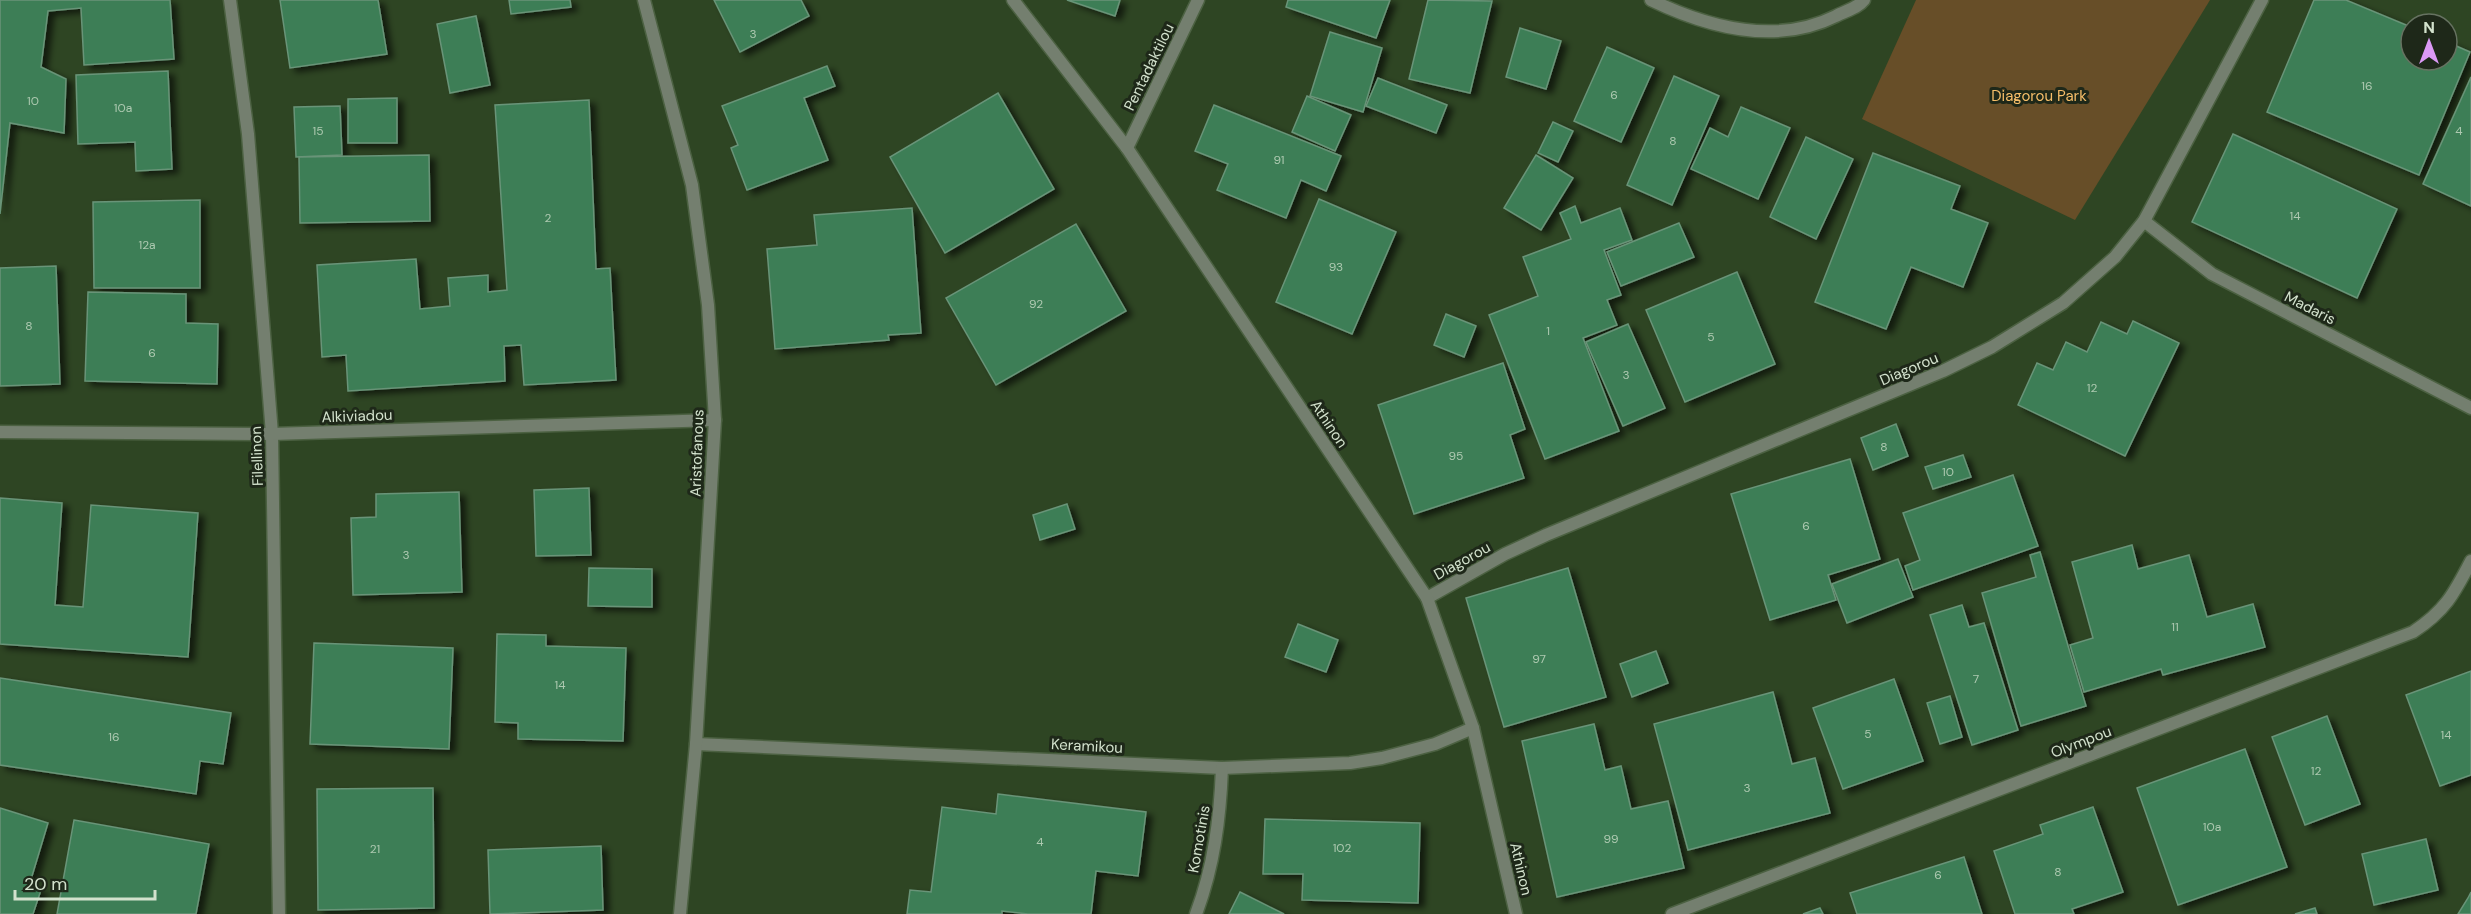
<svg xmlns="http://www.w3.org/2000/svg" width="2471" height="914" font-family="'DM Sans',sans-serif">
<defs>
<filter id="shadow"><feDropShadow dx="6" dy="4" stdDeviation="3" flood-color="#0009"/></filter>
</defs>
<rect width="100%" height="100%" fill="#2e4523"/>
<path fill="#674e28" d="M 1916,0 L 2210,0 L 2075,220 L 1862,119 Z"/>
<g fill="#3c7e57" stroke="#699478" stroke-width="1.5" filter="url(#shadow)">
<path d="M 0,0 L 170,0 L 174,59 L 84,65 L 81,8 L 48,11 L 41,67 L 66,79 L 64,133 L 10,123 L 0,214 Z"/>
<path d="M 280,0 L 378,0 L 387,54 L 290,68 Z"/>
<path d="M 509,0 L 570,0 L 571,7 L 511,14 Z"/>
<path d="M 714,0 L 801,0 L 809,16 L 740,52 Z"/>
<path d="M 1067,0 L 1120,0 L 1115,16 Z"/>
<path d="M 1288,0 L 1390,0 L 1376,38 L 1286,7 Z"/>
<path d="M 1428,0 L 1492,1 L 1470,93 L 1409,79 Z"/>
<path d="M 2314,0 L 2346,0 L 2411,27 L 2411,60 L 2447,60 L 2447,42 L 2470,52 L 2419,175 L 2267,112 Z"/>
<path d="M 476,16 L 490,85 L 450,93 L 437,24 Z"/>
<path d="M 1520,28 L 1561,41 L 1546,89 L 1506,77 Z"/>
<path d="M 1330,32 L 1382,48 L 1363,112 L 1310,96 Z"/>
<path d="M 1607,47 L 1654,68 L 1621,142 L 1574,121 Z"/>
<path d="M 827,66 L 835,86 L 804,98 L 828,160 L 747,190 L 731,148 L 738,145 L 722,106 Z"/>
<path d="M 168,71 L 172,169 L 136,171 L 135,142 L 78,144 L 76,75 Z"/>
<path d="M 1674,76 L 1719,96 L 1672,205 L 1627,185 Z"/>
<path d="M 2471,77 L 2471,206 L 2423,184 Z"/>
<path d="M 1378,78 L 1447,105 L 1436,133 L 1366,106 Z"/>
<path d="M 998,93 L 1054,189 L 945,253 L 890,157 Z"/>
<path d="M 1307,96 L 1351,115 L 1335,151 L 1292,132 Z"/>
<path d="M 397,98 L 397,143 L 348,143 L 348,99 Z"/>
<path d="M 589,100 L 596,269 L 610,268 L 616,380 L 524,385 L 521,345 L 504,346 L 505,381 L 348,391 L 346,355 L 322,357 L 317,265 L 416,259 L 420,309 L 450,306 L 448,278 L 488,275 L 488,292 L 507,290 L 495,105 Z"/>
<path d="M 1214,105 L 1341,156 L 1326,191 L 1301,180 L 1286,218 L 1217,190 L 1228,164 L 1195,151 Z"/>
<path d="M 340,106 L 342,155 L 296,157 L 294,107 Z"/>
<path d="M 1741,107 L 1790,128 L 1758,199 L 1691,169 L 1710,128 L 1728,137 Z"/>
<path d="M 1553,122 L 1573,131 L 1558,162 L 1538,153 Z"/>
<path d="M 2233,134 L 2397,209 L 2357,298 L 2192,222 Z"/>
<path d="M 1806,137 L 1853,159 L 1816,239 L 1770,217 Z"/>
<path d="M 1873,153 L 1960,186 L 1951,209 L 1988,223 L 1963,287 L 1911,267 L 1886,329 L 1815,302 Z"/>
<path d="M 429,155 L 430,221 L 300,223 L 299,157 Z"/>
<path d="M 1536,155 L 1573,178 L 1541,230 L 1504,208 Z"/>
<path d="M 1319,199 L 1396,232 L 1352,334 L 1276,302 Z"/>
<path d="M 200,200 L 200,288 L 94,288 L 93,202 Z"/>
<path d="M 1575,206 L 1581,223 L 1620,208 L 1632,240 L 1604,250 L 1621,295 L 1607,300 L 1617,325 L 1583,338 L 1619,431 L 1545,459 L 1489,315 L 1538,296 L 1523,257 L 1571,239 L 1560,213 Z"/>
<path d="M 912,208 L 921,333 L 888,335 L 889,340 L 775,349 L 767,249 L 817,245 L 814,215 Z"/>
<path d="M 1679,223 L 1694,257 L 1621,286 L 1607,252 Z"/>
<path d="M 1076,224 L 1126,311 L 996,385 L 946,298 Z"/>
<path d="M 56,266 L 60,384 L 0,386 L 0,268 Z"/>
<path d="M 1737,272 L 1775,364 L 1685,402 L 1646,310 Z"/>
<path d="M 88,292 L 186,294 L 186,323 L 218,324 L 217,384 L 85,381 Z"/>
<path d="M 1446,314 L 1476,326 L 1464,357 L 1434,345 Z"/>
<path d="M 2133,321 L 2179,343 L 2125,456 L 2018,405 L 2037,363 L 2053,370 L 2066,342 L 2087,352 L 2101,322 L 2127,334 Z"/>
<path d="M 1628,324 L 1665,408 L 1623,426 L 1586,342 Z"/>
<path d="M 1503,363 L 1525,429 L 1510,435 L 1524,478 L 1414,514 L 1378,405 Z"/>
<path d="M 1896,424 L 1908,456 L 1873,470 L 1861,438 Z"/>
<path d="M 1963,455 L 1971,477 L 1933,489 L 1925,467 Z"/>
<path d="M 1850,459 L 1880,559 L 1828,575 L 1836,600 L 1770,620 L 1731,494 Z"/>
<path d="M 2013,475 L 2038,546 L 1913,590 L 1905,566 L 1920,560 L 1903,513 Z"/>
<path d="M 589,488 L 591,555 L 536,556 L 534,490 Z"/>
<path d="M 459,492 L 462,592 L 353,595 L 351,518 L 376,517 L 376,494 Z"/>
<path d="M 0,498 L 62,503 L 55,605 L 83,607 L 91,505 L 198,513 L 188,657 L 0,644 Z"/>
<path d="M 1067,504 L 1075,529 L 1040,540 L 1033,515 Z"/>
<path d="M 2132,545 L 2138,569 L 2189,555 L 2207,617 L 2253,604 L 2265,647 L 2163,675 L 2161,669 L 2084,692 L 2070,645 L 2093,638 L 2072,562 Z"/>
<path d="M 2040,552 L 2086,706 L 2021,726 L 1982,593 L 2036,577 L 2030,555 Z"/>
<path d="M 1898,559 L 1913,597 L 1847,623 L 1832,584 Z"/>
<path d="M 589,568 L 652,569 L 652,607 L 588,606 Z"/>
<path d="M 1568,568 L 1606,697 L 1504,727 L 1466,598 Z"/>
<path d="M 1962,605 L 1969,627 L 1984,623 L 2018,730 L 1972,745 L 1930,615 Z"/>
<path d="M 1298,624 L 1338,640 L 1326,672 L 1285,657 Z"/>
<path d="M 497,634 L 546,635 L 546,646 L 626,648 L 623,741 L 518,739 L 518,723 L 495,722 Z"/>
<path d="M 314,643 L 453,648 L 449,749 L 310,744 Z"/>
<path d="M 1656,651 L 1668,683 L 1632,697 L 1620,664 Z"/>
<path d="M 2471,671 L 2471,775 L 2440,786 L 2406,695 Z"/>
<path d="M 0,678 L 231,713 L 223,764 L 200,761 L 196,794 L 0,765 Z"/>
<path d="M 1894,679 L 1923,761 L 1843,789 L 1813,708 Z"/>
<path d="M 1773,692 L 1792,764 L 1815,758 L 1830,813 L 1688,850 L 1654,724 Z"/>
<path d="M 1950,696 L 1962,737 L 1940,744 L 1927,703 Z"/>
<path d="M 2327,716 L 2360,804 L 2305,825 L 2272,737 Z"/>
<path d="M 1594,724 L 1605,770 L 1621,766 L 1631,809 L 1668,801 L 1684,868 L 1557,897 L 1522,741 Z"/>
<path d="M 2245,749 L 2287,867 L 2178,905 L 2137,788 Z"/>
<path d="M 433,788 L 434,908 L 318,910 L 317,789 Z"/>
<path d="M 998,794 L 1146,812 L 1138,876 L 1096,871 L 1091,914 L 1028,914 L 1002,911 L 1002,914 L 907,914 L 910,890 L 931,892 L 942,807 L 996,814 Z"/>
<path d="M 2093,807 L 2123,892 L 2072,909 L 2074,914 L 2015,914 L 1994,851 L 2043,834 L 2040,825 Z"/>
<path d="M 0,808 L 48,823 L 29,886 L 41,890 L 33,914 L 0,914 Z"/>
<path d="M 1265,819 L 1420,823 L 1418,903 L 1302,900 L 1303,874 L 1263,874 Z"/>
<path d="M 74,820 L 209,844 L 196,914 L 57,914 Z"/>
<path d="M 2426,839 L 2438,890 L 2374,905 L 2362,854 Z"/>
<path d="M 601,846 L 603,910 L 490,914 L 488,850 Z"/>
<path d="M 1964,857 L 1982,914 L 1857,914 L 1850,893 Z"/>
<path d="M 1240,892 L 1284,914 L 1229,914 Z"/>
<path d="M 2471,892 L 2471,914 L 2458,914 L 2468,898 Z"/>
<path d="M 1820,908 L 1823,914 L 1803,914 Z"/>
<path d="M 2315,908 L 2317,914 L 2295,914 Z"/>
</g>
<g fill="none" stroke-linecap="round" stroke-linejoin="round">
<defs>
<g id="minor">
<path d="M 230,0 L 248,134 L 272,434 L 279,914"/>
<path d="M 1651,0 C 1709,28 1776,46 1836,16 C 1845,11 1858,8 1864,0"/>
<path d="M 1127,148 L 1198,0"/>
<path d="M 2144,221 L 2212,274 L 2471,408"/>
<path d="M 0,432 L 272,434 L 715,420"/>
<path d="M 1427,598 L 1505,554 L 1546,535 L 1943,371 L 1992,347 L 2063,303 L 2115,257 L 2144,221 L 2262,0"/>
<path d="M 696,744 L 1222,768 L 1350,763 L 1382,758 L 1435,744 L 1473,728"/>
<path d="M 1196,914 C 1214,866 1220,819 1222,768"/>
<path d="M 1672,914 L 2413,632 C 2445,611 2454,594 2471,561"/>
</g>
<g id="tertiary">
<path d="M 644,0 L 692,185 L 708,305 L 715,420 L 696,744 L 680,914"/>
<path d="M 1013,0 L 1127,148 L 1427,598 L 1473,728 L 1516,914"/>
</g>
</defs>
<use href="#minor" stroke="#4c6142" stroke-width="15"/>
<use href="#tertiary" stroke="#4c6142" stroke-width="15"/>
<use href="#minor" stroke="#747f6f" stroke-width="12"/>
<use href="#tertiary" stroke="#747f6f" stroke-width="12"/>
</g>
<g text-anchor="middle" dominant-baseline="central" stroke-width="6" stroke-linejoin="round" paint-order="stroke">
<g font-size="12" fill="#adc9b0">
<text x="753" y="34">3</text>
<text x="2367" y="86">16</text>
<text x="1614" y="95">6</text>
<text x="33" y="101">10</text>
<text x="123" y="108">10a</text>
<text x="318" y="131">15</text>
<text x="2459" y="131">4</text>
<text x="1673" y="141">8</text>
<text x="1279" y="160">91</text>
<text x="2295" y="216">14</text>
<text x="548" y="218">2</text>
<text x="147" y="245">12a</text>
<text x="1336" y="267">93</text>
<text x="1036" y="304">92</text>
<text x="29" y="326">8</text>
<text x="1548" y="331">1</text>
<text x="1711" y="337">5</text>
<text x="152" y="353">6</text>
<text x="1626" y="375">3</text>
<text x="2092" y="388">12</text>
<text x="1884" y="447">8</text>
<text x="1456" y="456">95</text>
<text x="1948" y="472">10</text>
<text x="1806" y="526">6</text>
<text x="406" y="555">3</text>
<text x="2175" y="627">11</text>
<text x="1539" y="659">97</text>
<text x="1976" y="679">7</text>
<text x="560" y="685">14</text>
<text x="1868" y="734">5</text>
<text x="2446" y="735">14</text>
<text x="114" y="737">16</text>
<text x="2316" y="771">12</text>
<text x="1747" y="788">3</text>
<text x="2212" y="827">10a</text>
<text x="1611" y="839">99</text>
<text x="1040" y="842">4</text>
<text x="1342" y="848">102</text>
<text x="375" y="849">21</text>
<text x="2058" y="872">8</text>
<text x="1938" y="875">6</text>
</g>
<g font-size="15" fill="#d3e2cd" stroke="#1e2819">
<text transform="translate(1149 67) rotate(-64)">Pentadaktilou</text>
<text transform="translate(2310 308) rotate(27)">Madaris</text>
<text transform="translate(1909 369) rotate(-23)">Diagorou</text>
<text transform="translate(357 416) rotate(-2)">Alkiviadou</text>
<text transform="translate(1329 424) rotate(56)">Athinon</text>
<text transform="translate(697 453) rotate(-88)">Aristofanous</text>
<text transform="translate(257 456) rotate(-92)">Filellinon</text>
<text transform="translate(1462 561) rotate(-29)">Diagorou</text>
<text transform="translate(2081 742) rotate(-21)">Olympou</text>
<text transform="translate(1087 746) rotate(3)">Keramikou</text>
<text transform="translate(1199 839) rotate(-80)">Komotinis</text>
<text transform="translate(1521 869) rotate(77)">Athinon</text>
</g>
<g font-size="15" fill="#f6be69" stroke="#1e2819">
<text x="2039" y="96">Diagorou Park</text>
</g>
</g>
<g transform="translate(2429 42)"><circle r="28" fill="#1e2819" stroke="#667261" stroke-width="1.5"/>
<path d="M0-4.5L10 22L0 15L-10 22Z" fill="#db99f5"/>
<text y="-9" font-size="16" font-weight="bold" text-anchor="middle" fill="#d3e2cd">N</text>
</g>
<path d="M15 890v9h140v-9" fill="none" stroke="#d3e2cd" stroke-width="3"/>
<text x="24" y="890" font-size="18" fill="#d3e2cd" stroke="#1e2819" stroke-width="4.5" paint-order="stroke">20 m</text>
</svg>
